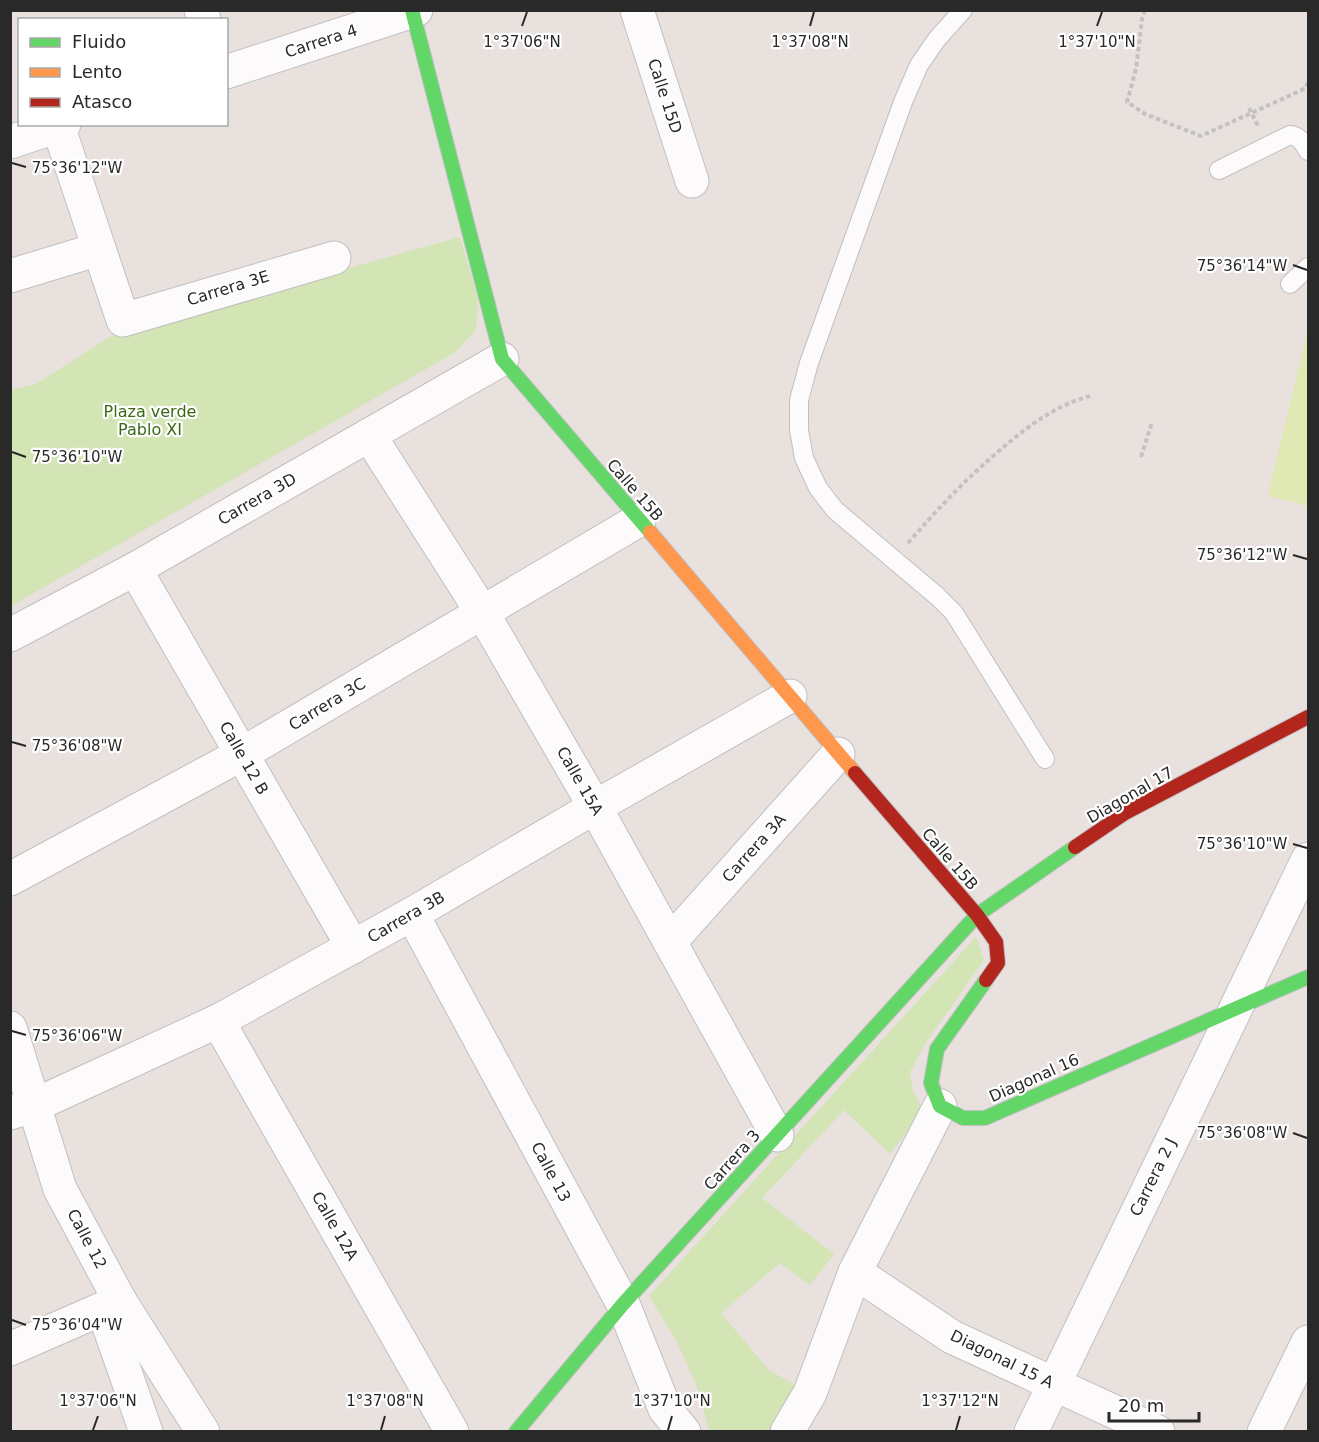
<svg xmlns="http://www.w3.org/2000/svg" width="1319" height="1442" font-family="'DejaVu Sans',sans-serif">
<rect width="100%" height="100%" fill="#e8e1de"/>
<g fill="#d3e4b5">
<path d="M 460,237 L 478,299 L 476,330 L 454,353 L 11,606 L 10,390 L 36,384 L 116,333 Z"/>
<path d="M 976,937 L 984,960 L 925,1044 L 910,1072 L 913,1091 L 923,1111 L 890,1154 L 844,1110 L 762,1198 L 834,1254 L 810,1285 L 780,1263 L 721,1313 L 769,1370 L 800,1388 L 781,1431 L 709,1431 L 698,1389 L 677,1342 L 649,1296 Z"/>
</g>
<path fill="#e0e8b3" d="M 1308,328 L 1308,506 L 1268,496 Z"/>
<g fill="none" stroke-linecap="round" stroke-linejoin="round">
<defs>
<g id="lane">
<path d="M 963,10 L 937,39 L 919,65 L 903,102 L 809,363 L 799,400 L 799,430 L 804,458 L 818,488 L 835,510 L 937,596 L 954,613 L 1045,759"/>
<path d="M 1219,170 L 1290,135 C 1300,136 1303,143 1308,151"/>
<path d="M 1290,284 L 1308,267"/>
</g>
<g id="street">
<path d="M 201,10 L 204,20"/>
<path d="M 637,10 L 692,181"/>
<path d="M 226,72 L 416,10"/>
<path d="M 58,126 L 123,320 L 334,258"/>
<path d="M 10,142 L 64,124"/>
<path d="M 10,276 L 99,249"/>
<path d="M 369,435 L 482,612 L 595,807 L 777,1135"/>
<path d="M 135,569 L 353,947"/>
<path d="M 10,635 L 135,569 L 502,359"/>
<path d="M 10,879 L 242,754 L 639,520"/>
<path d="M 412,914 L 623,1304 L 665,1409 L 684,1432"/>
<path d="M 670,942 L 838,754"/>
<path d="M 218,1021 L 452,1432"/>
<path d="M 10,1028 L 60,1189 L 120,1301 L 203,1432"/>
<path d="M 10,1113 L 35,1105 L 218,1021 L 412,914 L 595,807 L 790,696"/>
<path d="M 855,1272 L 952,1337 L 1158,1432"/>
<path d="M 103,1309 L 146,1432"/>
<path d="M 10,1349 L 120,1301"/>
<path d="M 787,1432 L 810,1393 L 855,1272 L 940,1106"/>
<path d="M 1031,1432 L 1308,859"/>
<path d="M 1264,1432 L 1308,1342"/>
</g>
<g id="fast">
<path d="M 412,10 L 502,359 L 650,532"/>
<path d="M 986,980 L 937,1049 L 931,1083 L 940,1106 L 963,1118 L 985,1118 L 1308,977"/>
<path d="M 516,1432 L 623,1304 L 977,915 L 1075,847"/>
</g>
<path id="slow" d="M 650,532 L 855,773"/>
<g id="jam">
<path d="M 855,773 L 977,915 L 996,942 L 998,963 L 986,980"/>
<path d="M 1075,847 L 1125,813 L 1308,717"/>
</g>
</defs>
<use href="#lane" stroke="#c1bfc0" stroke-width="20"/>
<use href="#street" stroke="#c1bfc0" stroke-width="35"/>
<use href="#fast" stroke="#c1bfc0" stroke-width="16"/>
<use href="#slow" stroke="#c1bfc0" stroke-width="16"/>
<use href="#jam" stroke="#c1bfc0" stroke-width="16"/>
<g stroke="#c3c2c2" stroke-width="4" stroke-dasharray="4.5 3" stroke-linecap="butt">
<path d="M 1145,10 L 1142,19 L 1136,69 L 1127,102 L 1145,114 L 1201,136 L 1306,88 L 1308,80"/>
<path d="M 1306,10 L 1308,11"/>
<path d="M 1249,108 L 1258,126"/>
<path d="M 1141,457 L 1152,422"/>
<path d="M 908,543 C 935,512 961,484 992,457 C 1023,430 1052,406 1093,395"/>
</g>
<use href="#lane" stroke="#fcfafa" stroke-width="18"/>
<use href="#street" stroke="#fcfafa" stroke-width="33"/>
<use href="#fast" stroke="#63d668" stroke-width="14"/>
<use href="#slow" stroke="#ff974d" stroke-width="14"/>
<use href="#jam" stroke="#b3261e" stroke-width="14"/>
</g>
<path fill="none" stroke="#292929" stroke-width="2" d="M 522,26 L 527,12M 810,26 L 814,12M 1097,26 L 1102,12M 12,163 L 26,167M 1293,265 L 1307,270M 12,452 L 26,457M 1293,555 L 1307,559M 12,742 L 26,746M 1293,844 L 1307,848M 12,1031 L 26,1035M 1293,1133 L 1307,1138M 12,1320 L 26,1325M 93,1430 L 98,1416M 381,1430 L 385,1416M 668,1430 L 672,1416M 956,1430 L 960,1416"/>
<g text-anchor="middle" dominant-baseline="central" stroke-width="4.5" stroke-linejoin="round" paint-order="stroke">
<g font-size="16" fill="#292929" stroke="#fff">
<text transform="translate(321 41) rotate(-18)">Carrera 4</text>
<text transform="translate(665 96) rotate(72)">Calle 15D</text>
<text transform="translate(228 288) rotate(-17)">Carrera 3E</text>
<text transform="translate(635 490) rotate(49)">Calle 15B</text>
<text transform="translate(257 499) rotate(-30)">Carrera 3D</text>
<text transform="translate(327 704) rotate(-31)">Carrera 3C</text>
<text transform="translate(244 758) rotate(60)">Calle 12 B</text>
<text transform="translate(580 781) rotate(60)">Calle 15A</text>
<text transform="translate(1130 795) rotate(-30)">Diagonal 17</text>
<text transform="translate(754 848) rotate(-48)">Carrera 3A</text>
<text transform="translate(950 859) rotate(49)">Calle 15B</text>
<text transform="translate(406 917) rotate(-30)">Carrera 3B</text>
<text transform="translate(1034 1078) rotate(-24)">Diagonal 16</text>
<text transform="translate(732 1160) rotate(-48)">Carrera 3</text>
<text transform="translate(551 1172) rotate(62)">Calle 13</text>
<text transform="translate(1153 1177) rotate(-64)">Carrera 2 J</text>
<text transform="translate(335 1226) rotate(60)">Calle 12A</text>
<text transform="translate(87 1239) rotate(62)">Calle 12</text>
<text transform="translate(1002 1359) rotate(26)">Diagonal 15 A</text>
</g>
<g font-size="16" fill="#3a6916" stroke="#fff">
<text x="150" y="411">Plaza verde<tspan x="150" dy="18">Pablo XI</tspan></text>
</g>
</g>
<g font-size="15" text-anchor="middle" fill="#292929" stroke="#fff" stroke-width="4.5" stroke-linejoin="round" paint-order="stroke">
<text x="522" y="47">1°37'06"N</text>
<text x="810" y="47">1°37'08"N</text>
<text x="1097" y="47">1°37'10"N</text>
<text x="77" y="173">75°36'12"W</text>
<text x="1242" y="271">75°36'14"W</text>
<text x="77" y="462">75°36'10"W</text>
<text x="1242" y="560">75°36'12"W</text>
<text x="77" y="751">75°36'08"W</text>
<text x="1242" y="849">75°36'10"W</text>
<text x="77" y="1041">75°36'06"W</text>
<text x="1242" y="1138">75°36'08"W</text>
<text x="77" y="1330">75°36'04"W</text>
<text x="98" y="1406">1°37'06"N</text>
<text x="385" y="1406">1°37'08"N</text>
<text x="672" y="1406">1°37'10"N</text>
<text x="960" y="1406">1°37'12"N</text>
</g>
<rect width="1319" height="1442" fill="none" stroke="#292929" stroke-width="24"/>
<rect x="18" y="18" width="210" height="108" fill="#ffffff" stroke="#a9a9a9" stroke-width="1.5"/>
<rect x="30" y="38" width="30" height="9" fill="#63d668" stroke="#a9a9a9" stroke-width="1.5"/>
<text x="72" y="48" font-size="18" fill="#292929">Fluido</text>
<rect x="30" y="68" width="30" height="9" fill="#ff974d" stroke="#a9a9a9" stroke-width="1.5"/>
<text x="72" y="78" font-size="18" fill="#292929">Lento</text>
<rect x="30" y="98" width="30" height="9" fill="#b3261e" stroke="#a9a9a9" stroke-width="1.5"/>
<text x="72" y="108" font-size="18" fill="#292929">Atasco</text>
<path d="M1109 1412v9h90v-9" fill="none" stroke="#292929" stroke-width="3"/>
<text x="1118" y="1412" font-size="18" fill="#292929" stroke="#ffffff" stroke-width="4.5" paint-order="stroke">20 m</text>
</svg>
